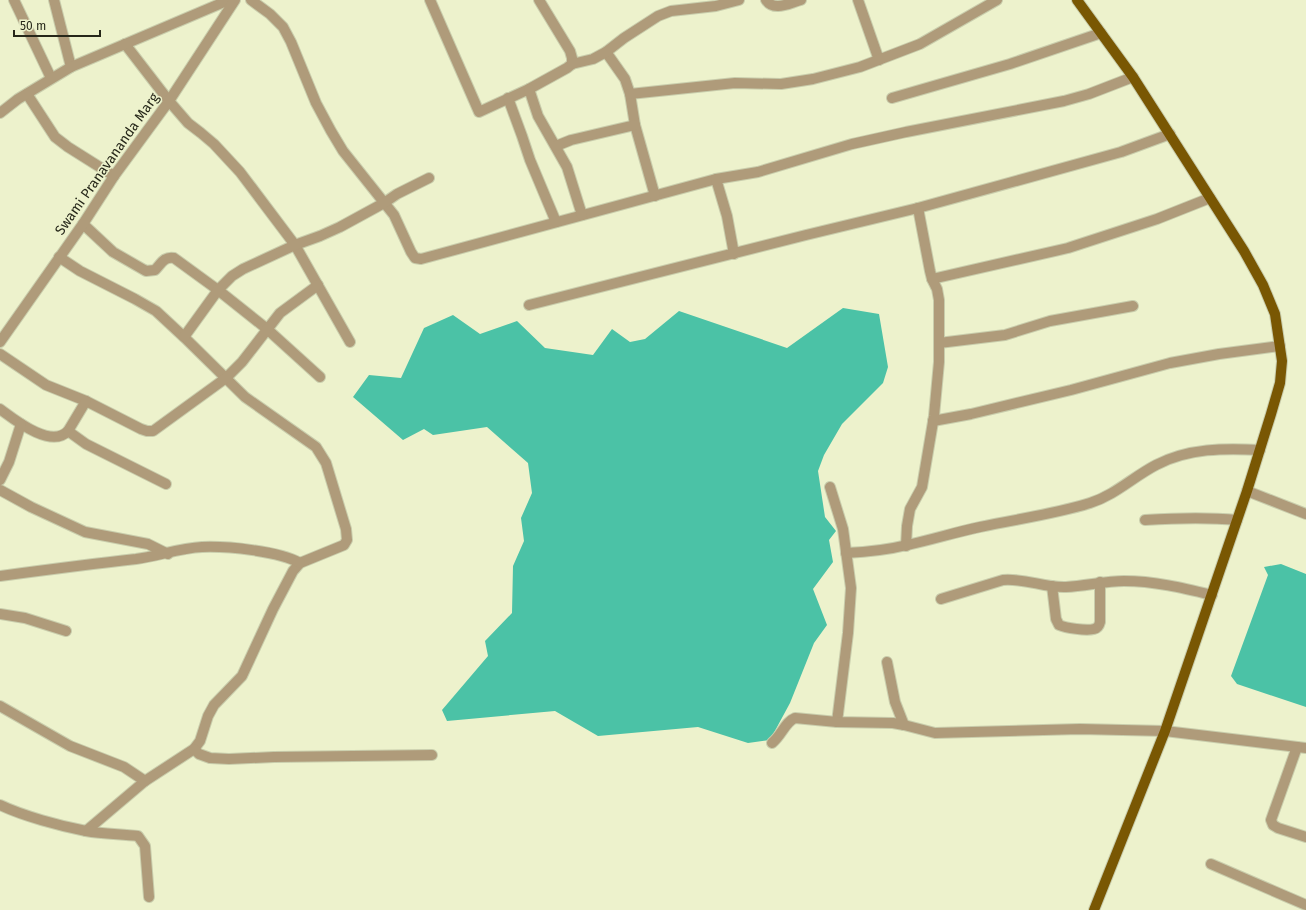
<svg xmlns="http://www.w3.org/2000/svg" width="1306" height="910" font-family="'Fira Sans',sans-serif">
<rect width="100%" height="100%" fill="#edf2cc"/>
<g fill="#4bc2a6">
<path d="M 843,308 L 879,314 L 888,367 L 883,383 L 842,424 L 824,455 L 818,471 L 825,517 L 836,531 L 829,540 L 833,562 L 813,589 L 827,625 L 814,643 L 790,703 L 770,740 L 748,743 L 698,727 L 598,736 L 555,711 L 447,721 L 442,710 L 488,656 L 485,641 L 512,613 L 513,566 L 524,541 L 521,518 L 532,493 L 528,463 L 487,427 L 433,435 L 424,429 L 403,440 L 353,397 L 369,375 L 401,378 L 424,328 L 453,315 L 480,334 L 517,321 L 545,348 L 593,355 L 612,329 L 630,342 L 645,339 L 679,311 L 787,348 Z"/>
<path d="M 1281,564 L 1306,574 L 1306,707 L 1237,684 L 1231,676 L 1268,575 L 1264,567 Z"/>
</g>
<g fill="none" stroke-linecap="round" stroke-linejoin="round">
<defs>
<g id="minor">
<path d="M 14,0 L 51,78"/>
<path d="M 54,0 L 71,67"/>
<path d="M 251,0 L 270,14 L 283,27 L 291,42 L 316,103 L 331,131 L 343,151 L 394,215 L 411,252 L 415,258 L 421,259 L 716,179 L 758,172 L 852,144 L 906,132 L 1064,101 L 1089,94 L 1133,77"/>
<path d="M 430,0 L 479,112 L 529,89 L 567,68 L 572,64 L 572,58 L 570,51 L 539,0"/>
<path d="M 766,0 C 774,12 789,3 801,0"/>
<path d="M 858,0 L 879,60"/>
<path d="M 125,44 L 169,101 L 188,123 L 201,133 L 214,144 L 240,172 L 295,245 L 350,342"/>
<path d="M 606,52 L 625,79 L 630,94 L 635,125 L 655,196"/>
<path d="M 572,64 L 593,59 L 606,52 L 624,38 L 658,16 L 671,11 L 716,6 L 739,0"/>
<path d="M 529,89 L 538,116 L 567,167 L 582,215"/>
<path d="M 27,94 L 55,137 L 68,147 L 114,176"/>
<path d="M 630,94 L 735,83 L 781,84 L 813,79 L 860,67 L 920,44 L 997,0"/>
<path d="M 508,98 L 522,136 L 530,160 L 556,222"/>
<path d="M 892,98 L 1010,64 L 1101,33"/>
<path d="M 0,113 L 18,99 L 71,67 L 229,0"/>
<path d="M 556,146 L 571,140 L 635,125"/>
<path d="M 716,179 L 727,216 L 734,254"/>
<path d="M 83,224 L 113,252 L 146,271 L 155,270 C 161,264 164,256 174,258 L 218,290 L 267,329 L 320,377"/>
<path d="M 59,257 L 80,271 L 135,299 L 156,311 L 184,337 L 245,397 L 316,447 L 326,463 L 346,529 L 347,540 L 344,545 L 300,563 L 293,571 L 273,609 L 242,676 L 214,705 L 208,716 L 200,741 L 194,749 L 145,781 L 86,831"/>
<path d="M 932,279 L 1068,248 L 1157,219 L 1210,198"/>
<path d="M 529,305 L 806,235 L 918,208 L 1121,152 L 1170,134"/>
<path d="M 184,337 L 218,290 L 232,276 L 243,269 L 295,245 L 320,236 L 340,227 L 384,203 L 397,194 L 429,178"/>
<path d="M 0,342 L 83,224 L 114,176 L 169,101 L 235,0"/>
<path d="M 939,343 L 1005,335 L 1050,321 L 1133,306"/>
<path d="M 0,354 L 46,385 L 86,401 L 141,429 L 147,431 L 153,431 L 226,378 L 242,362 L 280,313 L 318,285"/>
<path d="M 0,409 C 15,420 51,449 68,431 L 86,401"/>
<path d="M 933,421 L 971,414 L 1071,390 L 1170,363 L 1219,354 L 1280,346"/>
<path d="M 68,431 L 86,444 L 166,484"/>
<path d="M 0,480 L 9,462 L 21,424"/>
<path d="M 830,487 L 843,529 L 851,588 L 848,633 L 837,722"/>
<path d="M 0,490 L 31,507 L 85,532 L 148,544 L 168,554"/>
<path d="M 1247,491 L 1306,514"/>
<path d="M 1145,520 C 1176,518 1206,517 1237,520"/>
<path d="M 906,546 L 907,526 L 910,509 L 922,487 L 934,416 L 939,362 L 939,300 L 937,289 L 932,279 L 930,271 L 918,208"/>
<path d="M 846,553 C 867,552 887,550 907,545 C 931,540 956,532 980,527 C 1017,519 1055,514 1090,503 C 1115,495 1133,477 1156,465 C 1188,448 1225,448 1260,450"/>
<path d="M 0,576 C 45,570 91,564 136,559 C 158,556 180,548 202,547 C 227,546 279,551 300,563"/>
<path d="M 1052,586 L 1056,619 L 1059,625 C 1066,628 1086,631 1094,629 C 1098,628 1099,626 1100,622 L 1100,582"/>
<path d="M 941,599 L 1003,580 C 1026,578 1044,588 1066,587 C 1086,586 1105,581 1124,581 C 1154,581 1183,588 1212,595"/>
<path d="M 0,614 L 25,618 L 66,631"/>
<path d="M 887,662 L 895,702 L 904,725"/>
<path d="M 0,706 L 70,746 L 124,767 L 145,781"/>
<path d="M 772,743 C 782,735 785,722 795,718 L 837,722 L 893,723 L 904,725 L 935,733 L 1080,729 L 1165,731 L 1306,748"/>
<path d="M 1297,747 L 1271,820 L 1273,825 L 1278,828 L 1306,837"/>
<path d="M 194,749 L 199,754 L 210,758 L 229,759 L 274,757 L 432,755"/>
<path d="M 0,805 C 23,816 60,826 86,831 C 103,834 121,834 138,836 L 145,846 L 149,897"/>
<path d="M 1211,864 L 1306,905"/>
</g>
<path id="major" d="M 1077,0 L 1133,77 L 1244,251 L 1263,285 L 1275,314 L 1282,361 L 1280,383 L 1271,414 L 1247,491 L 1165,731 L 1094,910"/>
</defs>
<use href="#minor" stroke="#c9cdac" stroke-width="12"/>
<use href="#major" stroke="#c9cdac" stroke-width="12"/>
<use href="#minor" stroke="#af9b7a" stroke-width="10"/>
<use href="#major" stroke="#795703" stroke-width="10"/>
</g>
<g text-anchor="middle" dominant-baseline="central" stroke-width="3" stroke-linejoin="round" paint-order="stroke">
<g font-size="14" fill="#262719" stroke="#edf2cc">
<text transform="translate(107 164) rotate(-55)">Swami Pranavananda Marg</text>
</g>
</g>
<path d="M14 30v6h86v-6" fill="none" stroke="#262719" stroke-width="2"/>
<text x="20" y="30" font-size="12" fill="#262719" stroke="#edf2cc" stroke-width="3" paint-order="stroke">50 m</text>
</svg>
